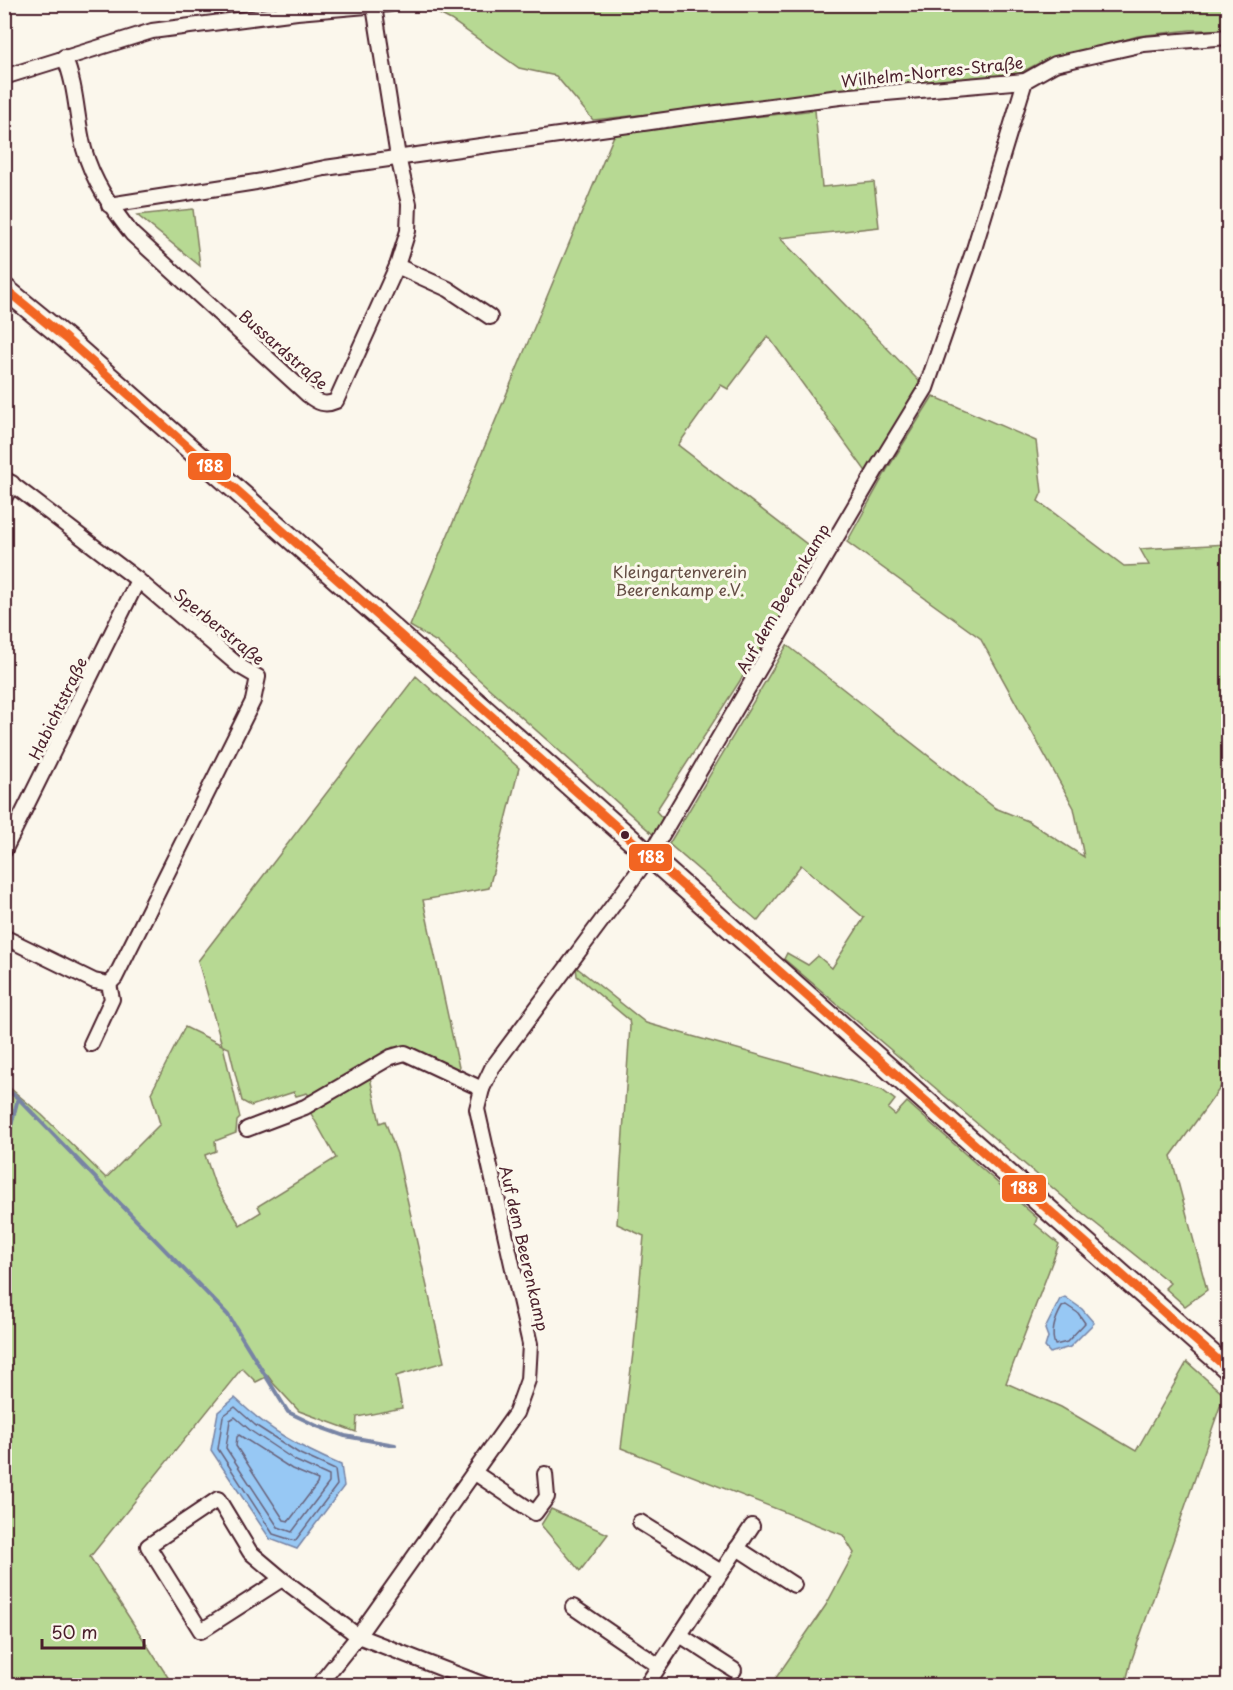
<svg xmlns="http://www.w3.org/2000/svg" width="1233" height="1690" font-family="'Playpen Sans',sans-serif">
<rect width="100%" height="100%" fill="#fbf7ec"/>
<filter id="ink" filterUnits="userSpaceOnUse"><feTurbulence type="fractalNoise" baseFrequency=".0167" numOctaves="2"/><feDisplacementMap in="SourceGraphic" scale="12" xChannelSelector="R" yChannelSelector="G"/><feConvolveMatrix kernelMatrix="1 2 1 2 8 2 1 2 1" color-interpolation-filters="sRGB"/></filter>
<g filter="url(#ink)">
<g fill="#b7d993" stroke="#807c5f" stroke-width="1.5">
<path d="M 1228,4 L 1228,30 L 1190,30 L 1138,36 L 1075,54 L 1045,60 L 1018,74 L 593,120 L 556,76 L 519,68 L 451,20 L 422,5 Z"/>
<path d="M 815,110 L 822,187 L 874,182 L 879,227 L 780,238 L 920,382 L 867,473 L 768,336 L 728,389 L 721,385 L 678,445 L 821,555 L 656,811 L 665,821 L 655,836 L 437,642 L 410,626 L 615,133 Z"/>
<path d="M 193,209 L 200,266 L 137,215 Z"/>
<path d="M 933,396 L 1036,441 L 1042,492 L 1038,501 L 1124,566 L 1149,565 L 1140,549 L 1228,544 L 1228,1077 L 1171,1156 L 1207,1290 L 1185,1306 L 1165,1288 L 1170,1283 L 1075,1207 L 784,959 L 787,953 L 808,965 L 818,956 L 832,968 L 864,918 L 801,865 L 758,921 L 669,844 L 787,645 L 995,808 L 1028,821 L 1084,857 L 1074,808 L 980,638 L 847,542 L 888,468 Z"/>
<path d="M 416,676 L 519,768 L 489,888 L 423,900 L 460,1072 L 419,1053 L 393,1047 L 371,1061 L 372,1065 L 312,1099 L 307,1093 L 296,1096 L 294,1092 L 251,1106 L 242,1101 L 229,1048 L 223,1046 L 240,1118 L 237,1121 L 236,1133 L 215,1141 L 216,1151 L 205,1155 L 215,1185 L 240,1225 L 261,1212 L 258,1206 L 336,1158 L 309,1110 L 369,1073 L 380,1123 L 385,1121 L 397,1154 L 444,1362 L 396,1376 L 402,1408 L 357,1417 L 356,1432 L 299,1411 L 273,1383 L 268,1376 L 256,1382 L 242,1368 L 90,1557 L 173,1685 L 5,1685 L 4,1083 L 42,1115 L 106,1178 L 160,1124 L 151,1093 L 185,1027 L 222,1045 L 198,961 Z"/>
<path d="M 576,967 L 646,1023 L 882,1090 L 895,1100 L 888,1109 L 895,1115 L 907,1102 L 1037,1218 L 1035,1224 L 1059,1244 L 1006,1383 L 1061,1407 L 1136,1451 L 1187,1362 L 1224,1395 L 1131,1662 L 1125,1685 L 771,1685 L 826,1605 L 854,1553 L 843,1535 L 621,1448 L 634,1345 L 644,1236 L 617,1224 L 630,1026 L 629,1020 L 577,976 Z"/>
<path d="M 551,1509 L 608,1534 L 580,1571 L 541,1525 Z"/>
</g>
<g fill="#97c8f4" stroke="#7884a4" stroke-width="1.5">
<path d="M 1065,1297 L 1082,1309 L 1094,1323 L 1070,1347 L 1050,1353 L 1045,1347 L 1048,1337 L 1045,1329 L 1060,1299 Z"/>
<path d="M 235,1398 C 268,1430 299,1447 341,1465 L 344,1486 L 297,1549 L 270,1539 L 211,1450 L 218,1412 Z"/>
</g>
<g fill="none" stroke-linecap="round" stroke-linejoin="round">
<g stroke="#69637b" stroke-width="1.5">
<path d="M 1066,1305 L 1078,1313 L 1085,1323 L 1067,1342 L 1055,1345 C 1050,1332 1055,1319 1062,1307 Z"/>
<path d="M 235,1407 L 255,1425 L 300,1454 L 335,1470 L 337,1485 L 295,1541 L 273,1534 L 218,1449 L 223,1416 Z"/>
<path d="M 235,1417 L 251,1431 L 296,1461 L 329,1476 L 329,1483 L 292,1532 L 278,1527 L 226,1448 L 230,1420 Z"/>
<path d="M 239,1435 L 292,1469 L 318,1480 L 317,1484 L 289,1521 L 284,1520 L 236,1446 L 237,1437 Z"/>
</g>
<g stroke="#7884a4" stroke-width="4">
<path d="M 4,1088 L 18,1098 L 4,1154"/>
<path d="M 18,1098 L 228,1315 L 288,1412 L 317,1426 L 345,1436 L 395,1445"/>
</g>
<defs>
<g id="street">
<path d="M 64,57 C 77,86 76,119 84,149 C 93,182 111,207 132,234 L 308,395 C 318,403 325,406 336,401 L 397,266 L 408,231 L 409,204 L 398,157 L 374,6"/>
<path d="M 4,77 L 152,31 L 297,12 L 390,4"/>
<path d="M 109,205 L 256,182 L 325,168 L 686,117 L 840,97 L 1025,81 L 1055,64 L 1144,44 L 1228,37"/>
<path d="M 397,266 L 448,289 L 490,317"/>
<path d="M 4,478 L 138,580 L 239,666 L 258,677 L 253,701 L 115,978 L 109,984 L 94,981 L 4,937"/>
<path d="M 4,499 L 12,483"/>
<path d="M 4,851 L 138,580"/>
<path d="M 91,1044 L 112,999 L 109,984"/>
<path d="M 247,1129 L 305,1107 L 391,1057 L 405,1053 L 482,1089"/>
<path d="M 475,1473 L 535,1513 L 547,1497 L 545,1474"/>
<path d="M 640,1522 L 721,1572"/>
<path d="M 737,1548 L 794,1585"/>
<path d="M 282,1579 L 201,1631 L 148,1546 L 218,1499 L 250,1552 L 282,1579 L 358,1636 L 487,1686"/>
<path d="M 573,1607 L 659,1666"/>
<path d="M 680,1635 L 734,1670"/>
<path d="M 318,1686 L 358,1636 L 516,1413 L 528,1380 L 530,1344 L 477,1109 L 482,1089 L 492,1068 L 649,857 L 877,468 L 926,388 L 974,249 L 1025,81"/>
<path d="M 646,1686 L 752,1526"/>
</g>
<path id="secondary" d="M 4,288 L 65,338 L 1228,1369"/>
</defs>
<use href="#street" stroke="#4a1f2b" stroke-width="18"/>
<use href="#secondary" stroke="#4a1f2b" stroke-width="24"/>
<use href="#street" stroke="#fbf7ec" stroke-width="14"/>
<use href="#secondary" stroke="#fbf7ec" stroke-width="20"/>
<defs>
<path id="bus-1" d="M 4,288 L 65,338 L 1228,1369"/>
</defs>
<use href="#bus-1" stroke="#fbf7ec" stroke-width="14"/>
<use href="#bus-1" stroke="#f26522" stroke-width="9"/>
</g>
</g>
<circle fill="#4a1f2b" stroke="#fbf7ec" stroke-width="2" cx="625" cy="835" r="5"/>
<g text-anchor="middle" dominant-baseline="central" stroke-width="6" stroke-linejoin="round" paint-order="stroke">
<g font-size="16" fill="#4a1f2b" stroke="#fbf7ec">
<text transform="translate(932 71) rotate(-6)">Wilhelm-Norres-Straße</text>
<text transform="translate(284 349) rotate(41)">Bussardstraße</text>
<text transform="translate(782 598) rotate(-60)">Auf dem Beerenkamp</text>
<text transform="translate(220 626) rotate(39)">Sperberstraße</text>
<text transform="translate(57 708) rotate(-64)">Habichtstraße</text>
<text transform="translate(525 1248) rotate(77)">Auf dem Beerenkamp</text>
</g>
<g font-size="16" fill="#654e45" stroke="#fbf7ec">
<text x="680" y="571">Kleingartenverein<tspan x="680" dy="18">Beerenkamp e.V.</tspan></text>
</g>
</g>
<g stroke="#fbf7ec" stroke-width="2">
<rect x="187" y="452" width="45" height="29" rx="6" fill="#f26522"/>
<rect x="628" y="843" width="45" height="29" rx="6" fill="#f26522"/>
<rect x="1001" y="1174" width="46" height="29" rx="6" fill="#f26522"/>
</g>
<g font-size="16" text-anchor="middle" font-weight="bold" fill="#fff">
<text x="210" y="472">188</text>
<text x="651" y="863">188</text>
<text x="1024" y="1194">188</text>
</g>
<rect width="1233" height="1690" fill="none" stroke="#fbf7ec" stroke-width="24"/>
<rect x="12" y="12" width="1209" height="1666" fill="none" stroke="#4a1f2b" stroke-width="2" filter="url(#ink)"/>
<path d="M42 1639v9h102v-9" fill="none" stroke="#4a1f2b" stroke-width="3"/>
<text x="51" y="1639" font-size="18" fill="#4a1f2b" stroke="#fbf7ec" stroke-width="4.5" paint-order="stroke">50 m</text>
</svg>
